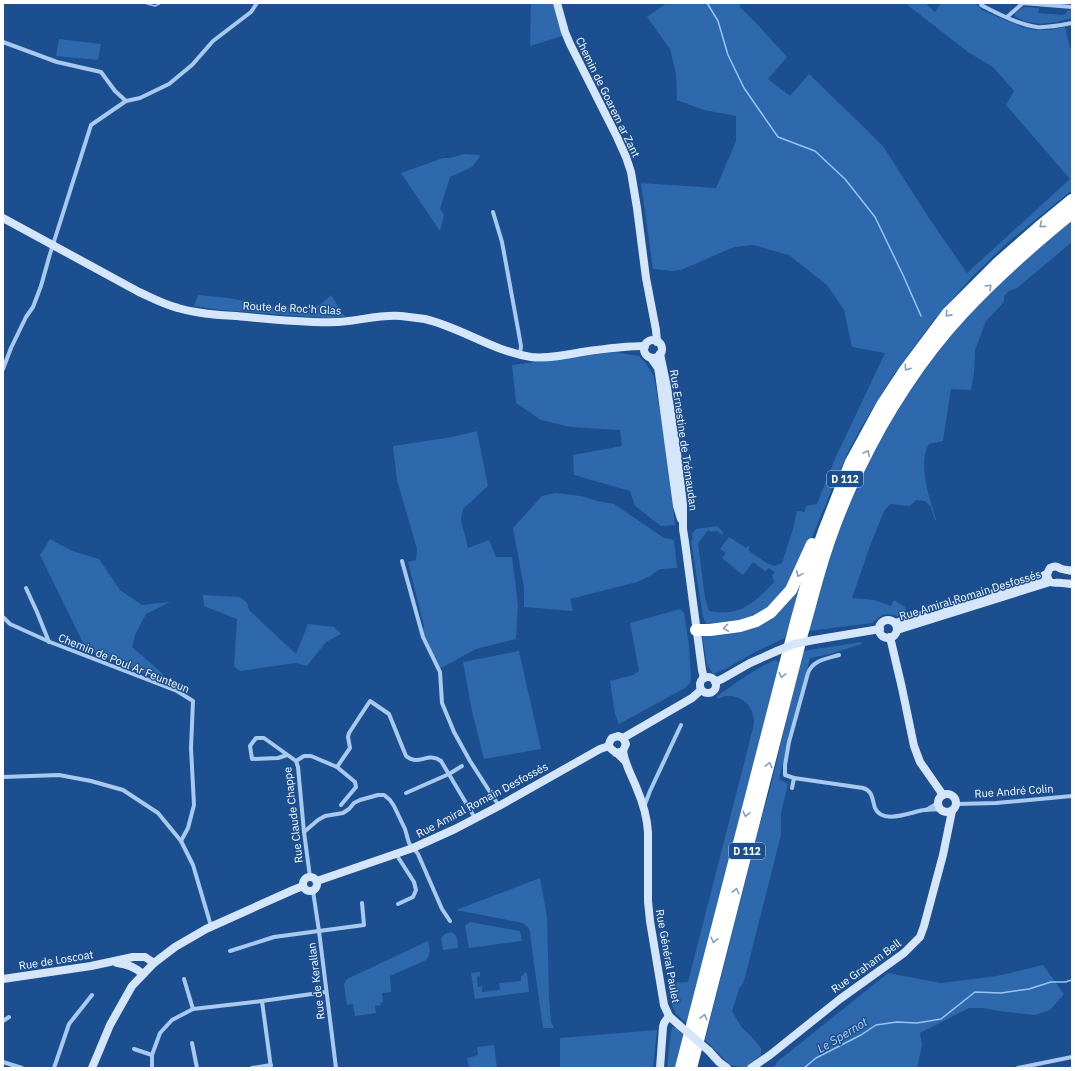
<svg xmlns="http://www.w3.org/2000/svg" width="1075" height="1071" font-family="'IBM Plex Sans',sans-serif">
<rect width="100%" height="100%" fill="#1b4f8f"/>
<g fill="#2e69ad">
<path d="M 531,3 L 557,3 L 562,36 L 530,46 Z"/>
<path d="M 667,3 L 741,3 L 739,6 L 758,25 L 787,57 L 768,79 L 790,96 L 809,74 L 883,146 L 929,218 L 967,273 L 1070,179 L 1006,105 L 1014,91 L 994,68 L 968,52 L 905,3 L 925,3 L 935,12 L 941,3 L 975,3 L 982,10 L 1007,21 L 1016,24 L 1021,27 L 1036,30 L 1051,30 L 1065,27 L 1070,48 L 1072,48 L 1072,190 L 1007,243 L 972,277 L 934,320 L 894,374 L 865,421 L 849,450 L 832,489 L 810,542 L 788,589 L 773,606 L 750,619 L 707,626 L 703,617 L 691,541 L 693,540 L 692,534 L 696,529 L 717,526 L 723,532 L 722,535 L 717,531 L 711,532 L 708,530 L 698,543 L 705,598 L 709,611 C 741,617 754,603 774,582 L 772,575 L 775,573 L 769,568 L 765,571 L 753,562 L 743,575 L 722,558 L 726,553 L 720,549 L 729,537 L 746,548 L 749,545 L 749,551 L 765,562 L 774,566 L 782,563 L 793,529 L 797,511 L 805,512 L 806,506 L 817,504 L 834,461 L 885,353 L 852,347 L 844,310 L 827,285 L 789,255 L 753,245 L 734,247 L 681,270 L 672,271 L 653,269 L 641,183 L 716,188 L 736,141 L 736,116 L 704,110 L 677,100 L 676,74 L 670,49 L 647,17 Z"/>
<path d="M 1024,7 L 1039,8 L 1038,13 L 1064,15 L 1069,10 L 1072,10 L 1072,18 C 1055,23 1030,28 1015,16 L 1015,13 Z"/>
<path d="M 59,39 L 101,44 L 98,60 L 56,56 Z"/>
<path d="M 464,154 L 481,155 L 472,167 L 450,177 L 440,209 L 444,215 L 440,231 L 401,173 L 443,158 L 450,158 Z"/>
<path d="M 1072,219 L 1072,242 L 1017,288 L 1009,291 L 1004,296 L 1004,302 L 986,321 L 975,350 L 974,373 L 971,390 L 951,389 L 943,441 L 929,444 C 917,464 930,499 936,520 L 935,520 L 931,507 L 925,501 L 916,500 L 910,506 L 890,504 L 884,511 L 870,546 L 852,598 L 874,600 L 891,606 L 894,600 L 905,607 L 907,613 L 902,617 L 888,614 L 882,615 L 872,623 L 809,631 C 820,589 832,547 849,507 C 879,435 921,367 974,309 C 1004,276 1039,248 1072,219 Z"/>
<path d="M 198,295 L 228,298 L 274,306 L 300,309 L 320,305 L 331,295 L 345,317 L 328,318 L 221,310 L 194,306 Z"/>
<path d="M 614,352 L 639,356 L 646,364 L 654,376 L 667,455 L 675,525 L 661,526 L 635,506 L 630,491 L 574,475 L 573,455 L 622,446 L 620,430 L 570,427 L 541,420 L 516,403 L 512,365 Z"/>
<path d="M 477,431 L 488,486 L 463,509 L 461,520 L 468,548 L 489,540 L 496,557 L 512,557 L 518,605 L 516,639 L 476,649 L 437,670 L 422,636 L 424,626 L 408,562 L 416,560 L 417,549 L 397,480 L 393,446 L 452,437 Z"/>
<path d="M 555,493 L 581,496 L 598,501 L 614,504 L 664,538 L 674,540 L 677,568 L 660,569 L 650,576 L 637,582 L 570,599 L 573,611 L 524,607 L 524,588 L 513,528 L 542,496 Z"/>
<path d="M 50,539 L 72,551 L 99,559 L 120,590 L 142,605 L 170,602 L 146,614 L 135,635 L 132,647 L 163,674 L 164,681 L 87,651 L 40,555 Z"/>
<path d="M 805,574 L 785,638 L 757,651 L 725,669 L 713,674 L 707,664 L 702,635 L 749,630 L 771,619 L 789,602 L 797,586 Z"/>
<path d="M 203,595 L 240,597 L 247,603 L 249,610 L 296,654 L 308,624 L 334,627 L 341,634 L 326,642 L 307,666 L 296,663 L 240,671 L 234,667 L 237,619 L 204,606 Z"/>
<path d="M 680,609 L 684,613 L 689,646 L 691,679 L 690,683 L 685,688 L 619,724 L 615,714 L 610,681 L 633,675 L 639,671 L 630,623 Z"/>
<path d="M 861,642 L 862,644 L 830,654 L 810,658 L 779,779 L 788,784 L 781,813 L 781,835 L 744,981 L 739,989 L 732,1011 L 742,1028 L 749,1034 L 761,1048 L 761,1055 L 746,1068 L 730,1065 L 705,1040 L 765,804 L 769,793 L 803,651 Z"/>
<path d="M 519,651 L 541,749 L 484,759 L 472,711 L 463,662 Z"/>
<path d="M 775,660 L 779,663 L 691,1008 L 686,1023 L 676,1014 L 672,1005 L 669,983 L 688,982 L 752,732 C 753,728 754,724 754,720 C 753,705 741,695 727,696 C 724,696 720,698 718,699 L 717,696 C 736,683 754,669 775,660 Z"/>
<path d="M 540,878 L 547,916 L 549,998 L 551,1022 L 554,1028 L 543,1028 L 532,949 L 530,932 L 528,927 L 523,923 L 456,910 Z"/>
<path d="M 470,922 L 520,931 L 522,941 L 469,948 L 465,926 Z"/>
<path d="M 451,932 C 458,935 458,942 458,948 L 443,950 L 441,938 L 445,934 Z"/>
<path d="M 428,941 C 430,949 431,954 426,960 L 390,976 L 391,992 L 382,993 L 383,1002 L 380,1003 L 381,1005 L 375,1006 L 376,1013 L 355,1016 L 353,1004 L 347,1005 L 344,984 L 347,979 Z"/>
<path d="M 1043,965 L 1064,994 L 1050,1010 L 1035,1015 L 999,1011 L 983,1008 L 969,1008 L 920,1033 L 922,1045 L 917,1068 L 879,1068 L 879,1067 L 877,1068 L 774,1068 L 777,1062 L 888,973 L 941,983 L 997,976 Z"/>
<path d="M 480,972 L 480,976 L 477,977 L 478,987 L 482,986 L 482,992 L 500,990 L 499,983 L 521,981 L 521,976 L 524,975 L 524,972 L 527,974 L 529,992 L 475,999 L 471,973 Z"/>
<path d="M 672,1027 L 677,1028 L 684,1036 L 676,1068 L 667,1068 L 670,1039 Z"/>
<path d="M 657,1030 L 653,1068 L 560,1068 L 560,1038 Z"/>
<path d="M 494,1045 L 497,1068 L 467,1068 L 469,1067 L 467,1058 L 478,1055 L 477,1047 Z"/>
</g>
<g fill="none" stroke-linecap="round" stroke-linejoin="round">
<g stroke="#9cc4f0" stroke-width="1.5">
<path d="M 144,3 L 155,6 L 161,3"/>
<path d="M 707,3 L 718,21 L 728,55 L 744,88 L 778,137 L 815,151 L 845,179 L 875,217 L 903,275 L 921,316"/>
<path d="M 804,1068 L 816,1058 L 861,1035 L 876,1025 L 897,1022 L 917,1023 L 941,1019 L 975,992 L 1001,993 L 1029,989 L 1051,982 L 1065,982 L 1072,980"/>
</g>
<g stroke="#a9c9ee" stroke-width="4">
<path d="M 981,3 L 981,5 C 996,13 1020,25 1037,27 C 1048,28 1062,25 1072,23"/>
<path d="M 1007,17 L 1023,3 L 1072,7"/>
<path d="M 3,42 L 57,62 L 101,72 L 115,91 L 126,101"/>
<path d="M 493,212 L 502,242 L 518,329 L 521,346 L 520,355"/>
<path d="M 3,369 L 11,348 L 26,317 L 33,307 L 41,286 L 50,254 L 91,125 L 126,101 L 140,98 L 169,84 L 192,65 L 213,41 L 251,12 L 257,3"/>
<path d="M 402,561 L 423,637 L 440,672 L 442,703 L 454,732 L 470,761 L 499,806"/>
<path d="M 26,588 L 37,612 L 49,642"/>
<path d="M 3,617 L 10,624 L 50,642 L 177,691 L 193,701 L 191,748 L 194,805 L 188,828 L 181,841"/>
<path d="M 287,755 L 278,758 L 252,759 L 250,746 L 256,738 L 264,738 L 296,761 L 298,767 L 304,832 L 310,877"/>
<path d="M 296,761 L 304,756 L 311,756 L 337,767 L 355,782 L 356,787 L 341,805"/>
<path d="M 337,767 L 350,748 L 348,737 L 349,733 L 370,701 L 389,714 L 406,756 C 419,767 427,751 441,761 L 475,818"/>
<path d="M 3,777 L 59,775 L 91,781 L 123,790 L 158,813 L 181,841 L 193,865 L 211,926"/>
<path d="M 794,778 L 785,775 L 785,765 L 789,742 L 808,673 C 813,660 826,659 839,655"/>
<path d="M 792,788 L 794,778 L 863,788 C 873,791 872,799 875,808 C 882,825 911,812 924,810 C 929,809 935,810 940,809"/>
<path d="M 406,793 L 449,774 L 462,766"/>
<path d="M 957,804 L 996,803 L 1072,796"/>
<path d="M 644,807 L 650,791 L 681,725"/>
<path d="M 926,810 L 938,803"/>
<path d="M 304,832 L 318,820 L 325,816 L 343,813 L 349,809 L 354,803 L 360,800 L 378,795 L 384,795 L 390,800 L 394,806 L 405,829 L 409,843 L 418,854 L 442,909 L 450,921"/>
<path d="M 396,854 L 414,882 L 416,890 L 413,897 L 398,904"/>
<path d="M 313,891 L 319,931 L 336,1068"/>
<path d="M 230,951 L 274,937 L 364,925 L 362,903"/>
<path d="M 184,979 L 193,1009"/>
<path d="M 262,1001 L 271,1068"/>
<path d="M 3,1021 L 9,1017"/>
<path d="M 192,1043 L 197,1068"/>
<path d="M 134,1049 L 152,1055"/>
<path d="M 3,1062 L 22,1068"/>
<path d="M 54,1068 L 69,1024 L 92,995"/>
<path d="M 152,1068 L 152,1055 L 160,1033 L 172,1020 L 193,1009 L 262,1001 L 326,992"/>
<path d="M 252,1068 L 271,1065"/>
<path d="M 1018,1068 L 1072,1057"/>
</g>
<g stroke="#d6e6fa" stroke-width="8">
<path d="M 557,3 L 565,32 L 570,44 L 617,137 L 626,157 L 631,172 L 637,208 L 646,278 L 656,330 L 657,342"/>
<path d="M 3,218 L 139,292 C 152,298 165,305 178,308 C 201,315 224,315 247,317 C 277,320 308,323 338,322 C 359,321 380,314 401,316 C 409,317 417,318 425,319 C 462,328 493,351 531,357 C 546,359 567,355 582,352 C 603,349 624,346 645,346"/>
<circle cx="653" cy="349" r="9"/>
<path d="M 660,354 L 667,387 L 677,453 L 683,505 L 683,529 L 685,542 L 702,670 L 704,678"/>
<path d="M 651,358 L 658,368 L 659,373 L 677,506 L 681,519"/>
<path d="M 1072,571 C 1069,570 1065,570 1062,569 C 1057,567 1056,565 1050,568 L 1047,574 C 1049,586 1053,582 1062,583 C 1065,583 1069,584 1072,584"/>
<circle cx="888" cy="629" r="9"/>
<path d="M 895,623 L 1010,588 L 1036,579 L 1047,574"/>
<path d="M 897,630 L 1050,582"/>
<path d="M 890,637 L 902,688 L 914,746 L 920,762 L 943,795"/>
<path d="M 814,640 L 880,629"/>
<circle cx="708" cy="685" r="8"/>
<path d="M 715,682 L 722,679 L 750,663 L 777,651"/>
<path d="M 623,738 L 692,698 L 701,690"/>
<path d="M 623,751 C 625,765 632,776 637,789 C 643,803 647,817 648,832 L 648,901 L 650,921 L 664,1005 L 669,1016 L 679,1025"/>
<path d="M 616,753 L 623,751 L 626,744 L 623,738 L 618,736 L 612,738 C 606,746 610,749 617,753 C 619,755 622,758 624,760"/>
<circle cx="947" cy="803" r="9"/>
<circle cx="310" cy="884" r="7"/>
<path d="M 317,881 L 413,848 L 455,829 L 499,806 L 600,749 L 609,746"/>
<path d="M 117,963 C 127,964 135,967 143,974"/>
<path d="M 3,979 L 91,966 L 133,957 L 145,957 L 154,963"/>
<path d="M 709,1051 L 719,1062 L 727,1068"/>
<path d="M 92,1068 L 110,1025 L 132,986 L 154,963 L 175,947 L 206,929 L 293,890 L 303,886"/>
<path d="M 660,1068 L 663,1027 L 664,1023 L 669,1016"/>
<path d="M 751,1068 L 770,1055 L 840,999 L 904,953 L 920,937 L 924,926 L 943,855 L 952,811"/>
</g>
<g stroke="#fff" stroke-width="12">
<path d="M 696,630 L 710,630 L 740,626 L 756,621 L 771,612 L 791,590 L 812,544"/>
<path d="M 681,1068 L 796,622 L 811,568 L 824,531 L 851,462 L 882,405 L 905,370 L 947,314 L 998,263 L 1038,228 L 1072,200"/>
<path d="M 691,1068 L 802,634 C 808,614 813,593 819,573 C 829,538 843,502 859,469 C 885,414 922,357 963,313 C 996,277 1034,244 1072,213"/>
</g>
<g stroke="#d6e6fa" stroke-width="8">
<path d="M 777,651 L 794,644 L 814,640"/>
<path d="M 679,1025 L 709,1051"/>
</g>
</g>
<defs><path id="oneway-chevron" d="M-2-3.5L2.5 0L-2 3.5" fill="none" stroke-width="1.6" stroke-linecap="round" stroke-linejoin="round"/></defs>
<g stroke="#829ec1">
<use href="#oneway-chevron" transform="translate(1042 225) rotate(140)"/>
<use href="#oneway-chevron" transform="translate(989 287) rotate(-45)"/>
<use href="#oneway-chevron" transform="translate(948 314) rotate(132)"/>
<use href="#oneway-chevron" transform="translate(907 368) rotate(125)"/>
<use href="#oneway-chevron" transform="translate(867 453) rotate(-62)"/>
<use href="#oneway-chevron" transform="translate(799 574) rotate(114)"/>
<use href="#oneway-chevron" transform="translate(726 628) rotate(172)"/>
<use href="#oneway-chevron" transform="translate(782 675) rotate(104)"/>
<use href="#oneway-chevron" transform="translate(769 765) rotate(-76)"/>
<use href="#oneway-chevron" transform="translate(746 814) rotate(104)"/>
<use href="#oneway-chevron" transform="translate(736 891) rotate(-76)"/>
<use href="#oneway-chevron" transform="translate(714 940) rotate(104)"/>
<use href="#oneway-chevron" transform="translate(704 1017) rotate(-76)"/>
</g>
<g text-anchor="middle" dominant-baseline="central" stroke-width="3" stroke-linejoin="round" paint-order="stroke">
<g fill="#1b4f8f" stroke="#bbcadd" stroke-width="1">
<rect x="827" y="471" width="36" height="16" rx="3"/>
<rect x="729" y="843" width="36" height="16" rx="3"/>
</g>
<g font-size="10" font-weight="bold" fill="#fff">
<text x="845" y="479">D 112</text>
<text x="747" y="851">D 112</text>
</g>
<g font-size="11" fill="#fff" stroke="#1b4f8f">
<text transform="translate(608 97) rotate(64)">Chemin de Goarem ar Zant</text>
<text transform="translate(292 308) rotate(3)">Route de Roc'h Glas</text>
<text transform="translate(684 440) rotate(82)">Rue Ernestine de Trémaudan</text>
<text transform="translate(970 595) rotate(-17)">Rue Amiral Romain Desfossés</text>
<text transform="translate(124 663) rotate(22)">Chemin de Poul Ar Feunteun</text>
<text transform="translate(1014 791) rotate(-4)">Rue André Colin</text>
<text transform="translate(482 800) rotate(-28)">Rue Amiral Romain Desfossés</text>
<text transform="translate(293 815) rotate(-97)">Rue Claude Chappe</text>
<text transform="translate(668 956) rotate(80)">Rue Général Paulet</text>
<text transform="translate(56 960) rotate(-9)">Rue de Loscoat</text>
<text transform="translate(866 966) rotate(-36)">Rue Graham Bell</text>
<text transform="translate(316 981) rotate(-97)">Rue de Kerallan</text>
</g>
<g font-size="12" font-style="italic" fill="#b5d3f5" stroke="#1b4f8f">
<text transform="translate(842 1035) rotate(-31)">Le Spernot</text>
</g>
</g>
<rect width="1075" height="1071" fill="none" stroke="#ffffff" stroke-width="8"/>
</svg>
